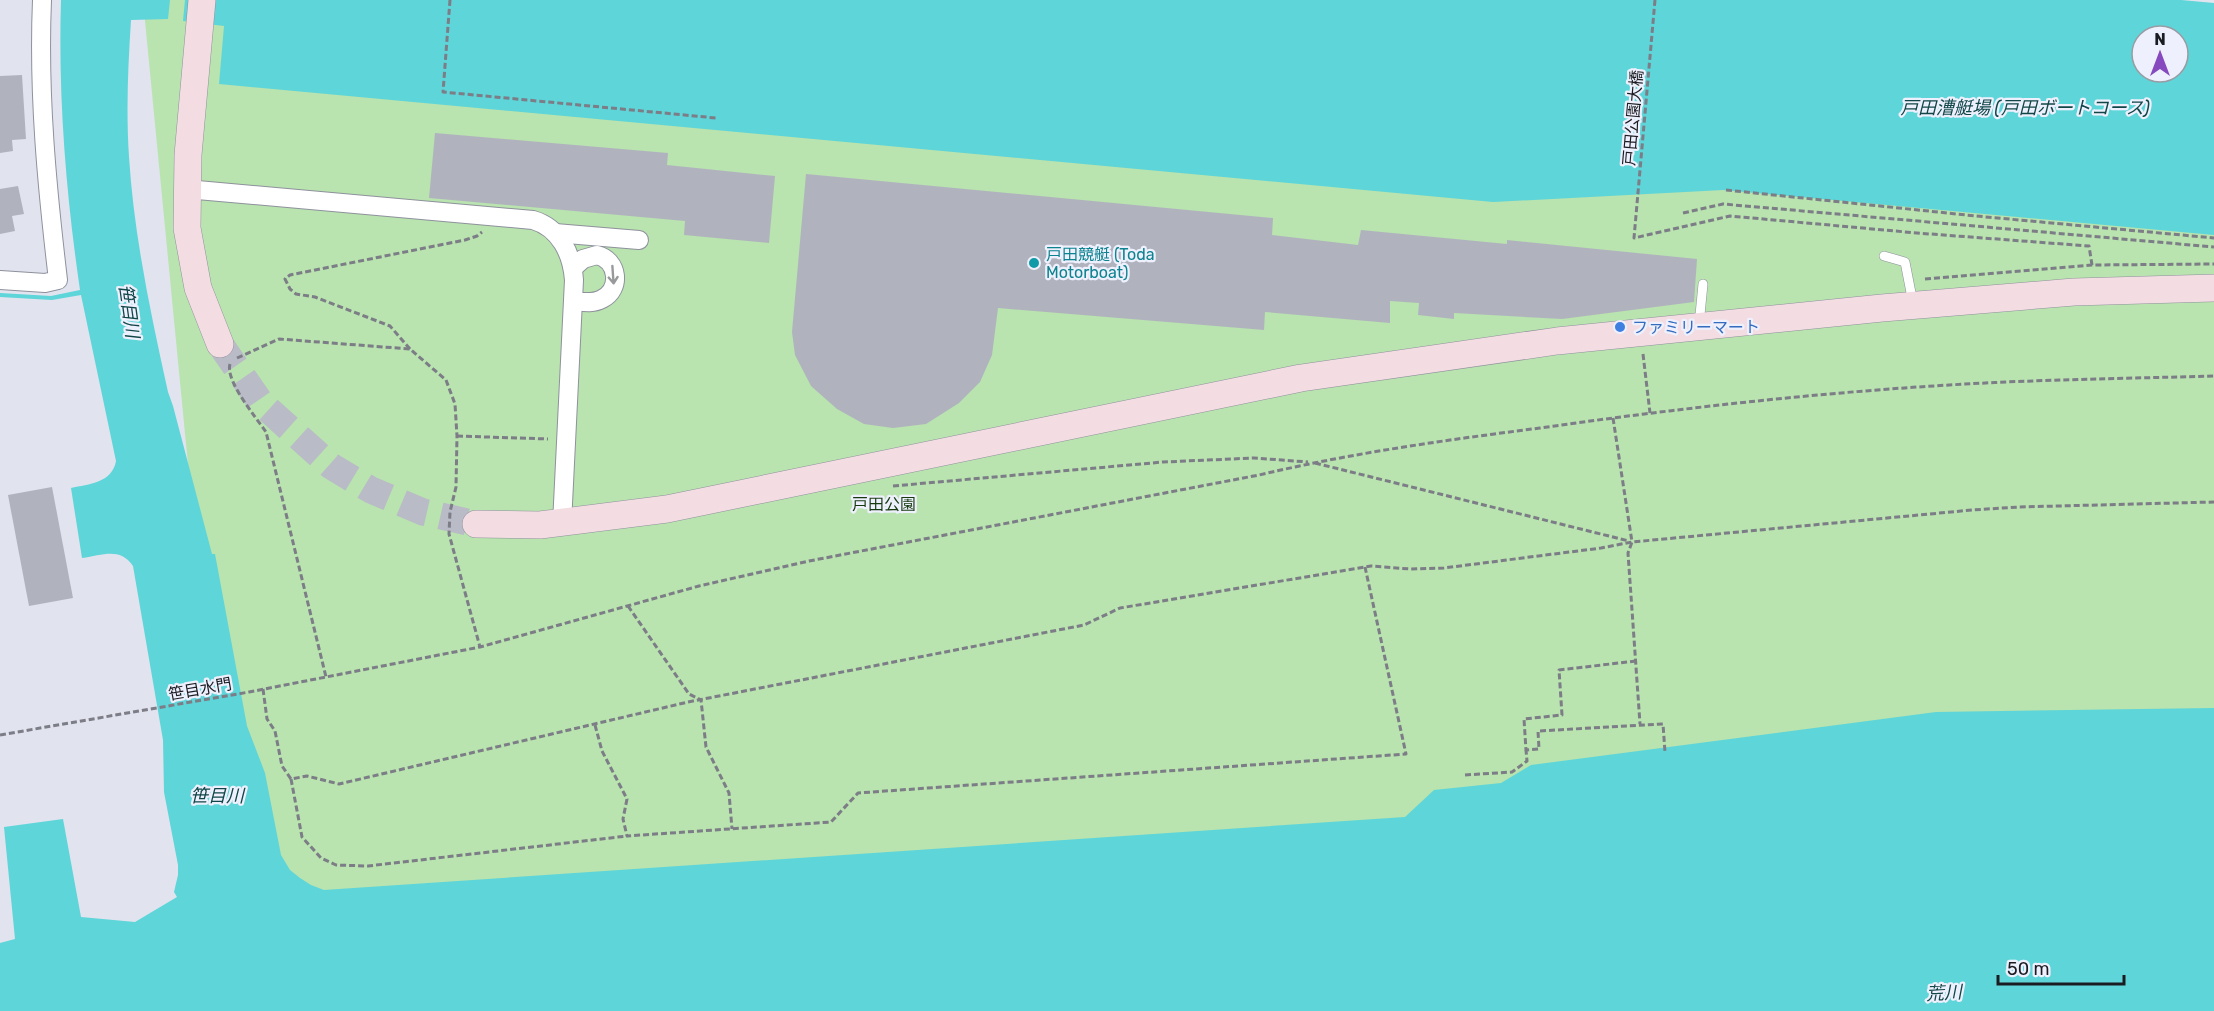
<svg xmlns="http://www.w3.org/2000/svg" width="2214" height="1011" font-family="Rubik,'Noto Sans JP',sans-serif">
<rect width="100%" height="100%" fill="#e1e3ef"/>
<path fill="#b9e3af" fill-rule="evenodd" d="M 143,0 L 2152,0 L 2214,5 L 2214,975 L 241,1011 ZM 2142,36 L 2178,36 L 2178,72 L 2142,72 Z"/>
<g fill="#5ed5d8" fill-rule="evenodd">
<path d="M 61,0 L 170,0 L 168,19 L 131,20 C 128,66 126,111 129,157 C 134,236 151,315 168,392 L 173,406 L 212,554 L 215,554 L 247,726 L 265,773 L 281,855 L 290,870 L 300,878 L 311,885 L 324,890 L 1405,817 L 1434,790 L 1501,783 L 1531,765 L 1936,712 L 2214,708 L 2214,1011 L 0,1011 L 0,943 L 15,939 L 4,827 L 63,819 L 81,917 L 135,922 L 177,897 L 174,892 L 178,875 L 178,865 L 164,792 L 163,740 L 133,566 C 120,547 103,555 82,558 L 71,488 C 89,484 112,483 116,461 L 81,295 L 52,300 L 0,297 L 0,293 L 51,296 L 80,290 C 66,194 58,97 61,0 Z"/>
<path d="M 185,0 L 2181,0 L 2214,3 L 2214,235 L 1723,190 L 1493,202 L 219,84 L 224,26 L 183,21 ZM 2142,36 L 2178,36 L 2178,72 L 2142,72 Z"/>
</g>
<g fill="#b0b3be">
<path d="M 22,75 L 26,139 L 12,140 L 13,151 L 0,153 L 0,76 Z"/>
<path d="M 435,133 L 668,153 L 667,165 L 775,176 L 769,243 L 684,235 L 685,221 L 429,198 Z"/>
<path d="M 806,174 L 1273,218 L 1272,235 L 1358,245 L 1361,230 L 1507,244 L 1507,240 L 1697,259 L 1694,302 L 1562,319 L 1454,313 L 1454,319 L 1418,315 L 1419,303 L 1390,301 L 1390,323 L 1265,312 L 1264,330 L 998,308 L 992,355 L 980,382 L 959,403 L 926,424 L 893,428 L 864,424 L 837,409 L 811,386 L 795,355 L 792,332 Z"/>
<path d="M 18,186 L 24,214 L 12,216 L 15,231 L 0,234 L 0,189 Z"/>
<path d="M 52,487 L 73,598 L 29,606 L 8,495 Z"/>
</g>
<g fill="none" stroke-linecap="round" stroke-linejoin="round">
<path stroke="#b9bbc6" stroke-width="27" stroke-dasharray="27 14" stroke-linecap="butt" d="M 220,344 L 261,403 L 331,466 L 371,490 L 423,512 L 476,524"/>
<defs>
<g id="lane">
<path d="M 1884,256 L 1905,262 L 1913,303"/>
<path d="M 1699,325 L 1703,284"/>
</g>
<g id="street">
<path d="M 186,189 L 533,220 C 560,228 572,254 574,280 L 562,524"/>
<path d="M 555,233 L 639,240"/>
<path d="M 573,268 L 583,259 L 597,255 C 618,260 622,289 602,299 C 593,304 583,302 573,301"/>
<path d="M 0,280 L 45,283 L 58,280 C 47,187 38,94 42,0"/>
</g>
<g id="secondary">
<path d="M 202,0 L 188,155 L 187,228 L 198,288 L 220,344"/>
<path d="M 476,524 L 540,525 L 667,509 L 1301,378 L 1557,341 L 1882,308 L 2074,292 L 2214,288"/>
</g>
</defs>
<use href="#lane" stroke="#8e919c" stroke-width="10"/>
<use href="#street" stroke="#8e919c" stroke-width="20"/>
<use href="#secondary" stroke="#8e919c" stroke-width="28"/>
<g stroke="#7c7d86" stroke-width="3" stroke-dasharray="6 3" stroke-linecap="butt">
<path d="M 450,0 L 443,92 L 716,118"/>
<path d="M 1655,0 L 1634,238 L 1730,216 L 1917,233 L 2089,246 L 2092,265"/>
<path d="M 1726,190 L 1976,216 L 2214,238"/>
<path d="M 1683,213 L 1723,204 L 2214,247"/>
<path d="M 1925,279 L 2092,265 L 2214,264"/>
<path d="M 410,349 L 390,326 L 315,297 L 296,294 L 290,289 L 285,279 L 290,275 L 465,240 L 477,236 L 482,232"/>
<path d="M 1643,354 L 1650,413"/>
<path d="M 237,358 L 279,339 L 410,349 L 446,380 L 455,404 L 457,436 L 456,487 L 450,512 L 449,534 L 480,647"/>
<path d="M 230,364 C 225,381 256,417 266,432 L 326,677"/>
<path d="M 1613,418 L 1632,542 L 1628,553 L 1640,724"/>
<path d="M 457,436 L 548,439"/>
<path d="M 1315,463 L 1629,541"/>
<path d="M 893,486 L 1163,462 L 1254,458 L 1308,462"/>
<path d="M 628,606 L 689,694 L 701,700 L 706,747 L 729,793 L 732,829"/>
<path d="M 1636,661 L 1559,670 L 1562,715 L 1524,719 L 1526,750 L 1539,749 L 1538,731 L 1663,724 L 1665,752"/>
<path d="M 263,689 L 267,719 L 275,731 L 282,766 L 291,779 L 307,776 L 339,784 L 688,702 L 1084,625 L 1120,608 L 1371,566 L 1410,569 L 1444,568 L 1601,548 L 1632,542 L 1972,510 L 2019,507 L 2214,502"/>
<path d="M 595,725 L 602,751 L 627,799 L 623,819 L 627,836 L 831,822 L 858,793 L 1406,754 L 1365,567"/>
<path d="M 0,735 L 249,692 L 480,647 L 699,586 L 809,561 L 1259,475 C 1352,453 1446,440 1540,428 C 1695,406 1850,389 2006,382 C 2076,379 2145,378 2214,376"/>
<path d="M 1465,775 L 1512,772 L 1527,761 L 1526,750"/>
<path d="M 291,779 L 302,837 L 321,858 L 336,865 L 368,866 L 627,836"/>
</g>
<use href="#lane" stroke="#fff" stroke-width="9"/>
<use href="#street" stroke="#fff" stroke-width="18"/>
<use href="#secondary" stroke="#f3dde2" stroke-width="27"/>
</g>
<defs><path id="oneway-shaft" d="M-6 0H5M1.5-3L5.5 0L1.5 3" fill="none" stroke-width="1.6" stroke-linecap="round" stroke-linejoin="round" transform="scale(1.5)"/></defs>
<use stroke="#98999b" href="#oneway-shaft" transform="translate(613 275) rotate(86)"/>
<circle fill="#0f9aa8" stroke="#eef1fd" stroke-width="2" cx="1034" cy="263" r="6"/>
<circle fill="#3f7fe0" stroke="#eef1fd" stroke-width="2" cx="1620" cy="327" r="6"/>
<g text-anchor="middle" dominant-baseline="central" stroke-width="4.5" stroke-linejoin="round" paint-order="stroke">
<g font-size="16" fill="#1b1c21" stroke="#eef1fd">
<text transform="translate(1633 118) rotate(-85)">戸田公園大橋</text>
<text transform="translate(200 689) rotate(-10)">笹目水門</text>
</g>
<g font-size="16" fill="#0d838f" stroke="#eef1fd" text-anchor="start">
<text x="1046" y="254">戸田競艇 (Toda<tspan x="1046" dy="18">Motorboat)</tspan></text>
</g>
<g font-size="16" fill="#366cbe" stroke="#eef1fd" text-anchor="start">
<text x="1632" y="327">ファミリーマート</text>
</g>
<g font-size="16" fill="#163a0d" stroke="#eef1fd">
<text x="884" y="504">戸田公園</text>
</g>
<g font-size="18" font-style="italic" fill="#104648" stroke="#eef1fd">
<text x="2025" y="108">戸田漕艇場 (戸田ボートコース)</text>
<text transform="translate(129 311) rotate(82)">笹目川</text>
<text x="217" y="796">笹目川</text>
<text transform="translate(1944 993) rotate(-3)">荒川</text>
</g>
</g>
<g transform="translate(2160 54)"><circle r="28" fill="#eef1fd" stroke="#9a9ca5" stroke-width="1.5"/>
<path d="M0-4.5L10 22L0 15L-10 22Z" fill="#8749be"/>
<text y="-9" font-size="16" font-weight="bold" text-anchor="middle" fill="#1b1c21">N</text>
</g>
<path d="M1998 975v9h126v-9" fill="none" stroke="#1b1c21" stroke-width="3"/>
<text x="2007" y="975" font-size="18" fill="#1b1c21" stroke="#eef1fd" stroke-width="4.5" paint-order="stroke">50 m</text>
</svg>
